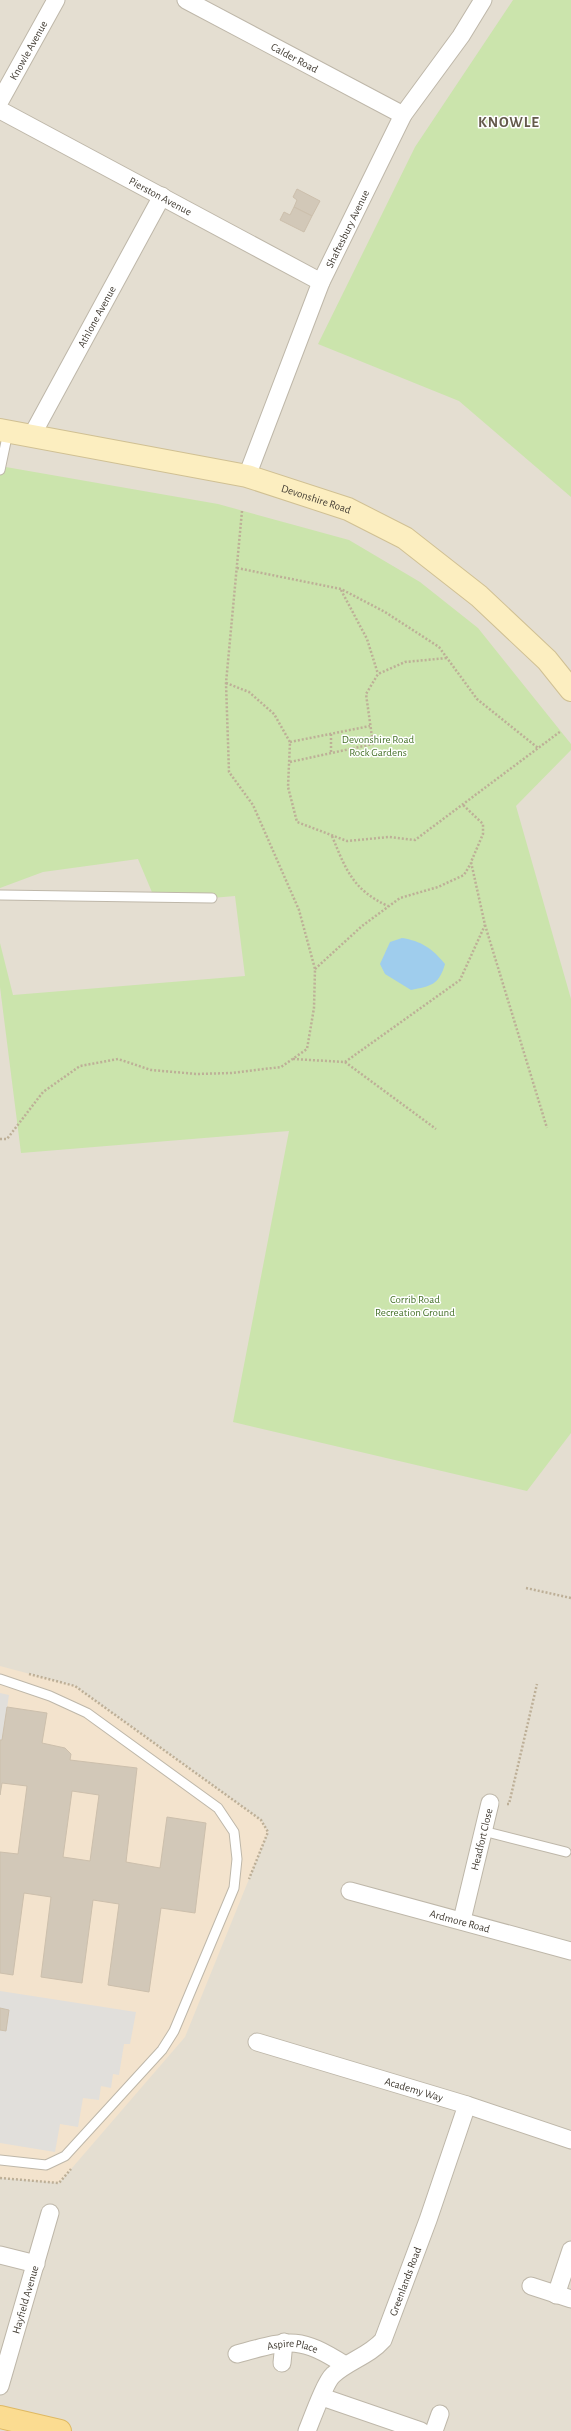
<svg xmlns="http://www.w3.org/2000/svg" width="571" height="2431" font-family="'Alegreya Sans',sans-serif">
<rect width="100%" height="100%" fill="#f1ece2"/>
<rect fill="#e4ded1" x="0" y="0" width="571" height="2431"/>
<path fill="#f3e3cd" d="M 0,1666 L 75,1686 L 261,1820 L 268,1832 L 185,2037 L 59,2183 L 0,2178 Z"/>
<g fill="#cbe4ac">
<path d="M 513,0 L 571,0 L 571,497 L 459,401 L 318,344 L 415,147 Z"/>
<path d="M 0,466 L 218,504 L 349,540 L 420,582 L 478,628 L 571,744 L 571,750 L 516,806 L 571,999 L 571,1433 L 527,1491 L 233,1422 L 289,1131 L 21,1153 L 0,987 L 0,943 L 13,995 L 245,976 L 235,896 L 212,898 L 154,897 L 138,859 L 43,872 L 0,888 Z"/>
</g>
<g fill="#e1dfdb">
<path d="M 0,1693 L 9,1695 L 2,1740 L 0,1740 Z"/>
<path d="M 0,1991 L 136,2012 L 130,2044 L 124,2044 L 119,2075 L 113,2074 L 111,2088 L 101,2086 L 99,2100 L 83,2098 L 78,2127 L 60,2124 L 55,2152 L 0,2143 Z"/>
</g>
<path fill="#9fcded" d="M 402,938 C 421,941 432,948 445,964 C 439,985 431,986 411,990 L 385,974 L 380,964 L 390,942 Z"/>
<g fill="#d2c8b8" stroke="#ccbfac" fill-rule="evenodd">
<path d="M 297,189 L 320,201 L 312,216 L 294,207 L 297,200 L 293,197 Z"/>
<path d="M 294,207 L 312,216 L 304,232 L 280,220 L 284,212 L 290,215 Z"/>
<path d="M 7,1707 L 47,1713 L 42,1743 L 65,1748 L 71,1754 L 70,1760 L 137,1768 L 126,1862 L 160,1868 L 167,1817 L 206,1823 L 195,1913 L 161,1908 L 149,1992 L 108,1985 L 119,1904 L 93,1900 L 82,1983 L 41,1977 L 51,1897 L 24,1893 L 13,1975 L 0,1973 L 0,1852 L 18,1854 L 27,1786 L 2,1783 L 0,1795 L 0,1740 L 2,1740 ZM 72,1791 L 99,1795 L 90,1861 L 63,1857 Z"/>
<path d="M 0,2008 L 9,2010 L 6,2031 L 0,2030 Z"/>
</g>
<g fill="none" stroke-linecap="round" stroke-linejoin="round">
<defs>
<g id="lane">
<path d="M 0,470 L 8,432"/>
<path d="M 0,895 L 212,898"/>
<path d="M 0,1679 L 50,1696 L 87,1713 L 218,1808 L 234,1832 L 237,1859 L 234,1888 L 174,2031 L 162,2050 L 65,2156 L 46,2165 L 0,2160"/>
<path d="M 483,1831 L 566,1852"/>
</g>
<g id="street">
<path id="s1" d="M 186,0 L 403,115"/>
<path id="s2" d="M 0,101 L 56,0"/>
<path id="s3" d="M 0,110 L 321,282"/>
<path id="s4" d="M 31,437 L 162,196"/>
<path id="s5" d="M 247,476 L 321,282 L 403,115 L 461,36 L 483,0"/>
<path id="s6" d="M 350,1891 L 571,1951"/>
<path id="s7" d="M 462,1920 L 490,1803"/>
<path id="s8" d="M 257,2042 L 467,2105 L 571,2140"/>
<path d="M 0,2255 L 36,2264"/>
<path d="M 531,2286 L 571,2299"/>
<path d="M 556,2295 L 571,2250"/>
<path id="s9" d="M 237,2354 C 289,2340 298,2335 345,2365"/>
<path d="M 282,2363 L 284,2342"/>
<path id="s10" d="M 0,2386 L 50,2213"/>
<path d="M 322,2397 L 421,2431"/>
<path id="s11" d="M 307,2431 C 312,2419 325,2382 333,2375 C 348,2361 369,2356 383,2340 L 428,2220 L 467,2105"/>
<path d="M 434,2431 L 440,2414"/>
</g>
<g id="secondary">
<path id="s12" d="M 0,430 L 247,476 L 348,509 L 405,538 L 479,596 L 547,660 L 571,690"/>
</g>
<path id="primary" d="M 0,2417 L 60,2431"/>
</defs>
<use href="#lane" stroke="#beb7a9" stroke-width="11"/>
<use href="#street" stroke="#beb7a9" stroke-width="19"/>
<use href="#secondary" stroke="#d0c093" stroke-width="24"/>
<use href="#primary" stroke="#dfb962" stroke-width="24"/>
<g stroke="#bdaf97" stroke-width="2.5" stroke-dasharray="2 2" stroke-linecap="butt">
<path d="M 237,568 L 341,589 L 385,612 L 439,647 L 477,699 L 538,748"/>
<path d="M 341,590 L 367,639 L 378,674"/>
<path d="M 226,683 L 249,692 L 274,714 L 290,742 L 288,787 L 297,822 L 347,841 L 389,837 L 415,840 L 561,731"/>
<path d="M 331,734 L 331,753"/>
<path d="M 290,742 L 370,726"/>
<path d="M 290,762 L 373,744 L 366,694 L 378,674 L 405,662 L 447,658"/>
<path d="M 332,836 C 346,870 353,890 388,906"/>
<path d="M 485,925 L 547,1128"/>
<path d="M 315,969 L 362,926 L 400,898 L 438,887 L 464,875 L 471,863"/>
<path d="M 293,1059 L 345,1062 L 460,980 L 485,925 L 471,862 L 483,834 L 483,824 L 462,804"/>
<path d="M 345,1062 L 436,1129"/>
<path d="M 0,1139 L 7,1139 L 43,1092 L 80,1066 L 118,1059 L 151,1070 L 197,1074 L 231,1073 L 281,1067 L 307,1049 L 314,1008 L 315,969 L 299,910 L 253,805 L 229,772 L 226,683 L 242,511"/>
<path d="M 526,1588 L 571,1598"/>
<path d="M 29,1674 L 75,1686 L 261,1820 L 268,1832 L 249,1879"/>
<path d="M 507,1804 L 509,1804 L 537,1684"/>
<path d="M 0,2178 L 59,2183 L 71,2169"/>
</g>
<use href="#lane" stroke="#fff" stroke-width="9"/>
<use href="#street" stroke="#fff" stroke-width="17"/>
<use href="#secondary" stroke="#fceec0" stroke-width="22"/>
<use href="#primary" stroke="#fbdc91" stroke-width="22"/>
</g>
<g text-anchor="middle" dominant-baseline="central" stroke-width="3" stroke-linejoin="round" paint-order="stroke">
<g font-size="11" fill="#423c33" stroke="#fff">
<text stroke="none"><textPath href="#s2" startOffset="58">Knowle Avenue</textPath></text>
<text stroke="none"><textPath href="#s1" startOffset="123">Calder Road</textPath></text>
<text stroke="none"><textPath href="#s3" startOffset="182">Pierston Avenue</textPath></text>
<text stroke="none"><textPath href="#s5" startOffset="267">Shaftesbury Avenue</textPath></text>
<text stroke="none"><textPath href="#s4" startOffset="137">Athlone Avenue</textPath></text>
<text stroke="none"><textPath href="#s12" startOffset="324">Devonshire Road</textPath></text>
<text stroke="none"><textPath href="#s7" startOffset="83">Headfort Close</textPath></text>
<text stroke="none"><textPath href="#s6" startOffset="114">Ardmore Road</textPath></text>
<text stroke="none"><textPath href="#s8" startOffset="164">Academy Way</textPath></text>
<text stroke="none"><textPath href="#s11" startOffset="186">Greenlands Road</textPath></text>
<text stroke="none"><textPath href="#s10" startOffset="90">Hayfield Avenue</textPath></text>
<text stroke="none"><textPath href="#s9" startOffset="57">Aspire Place</textPath></text>
</g>
<g font-size="11" fill="#457129" stroke="#fff">
<text x="378" y="739">Devonshire Road<tspan x="378" dy="13">Rock Gardens</tspan></text>
<text x="415" y="1299">Corrib Road<tspan x="415" dy="13">Recreation Ground</tspan></text>
</g>
<g font-size="15" font-weight="bold" letter-spacing="1" fill="#645a4b" stroke="#fff">
<text x="509" y="122">KNOWLE</text>
</g>
</g>
</svg>
